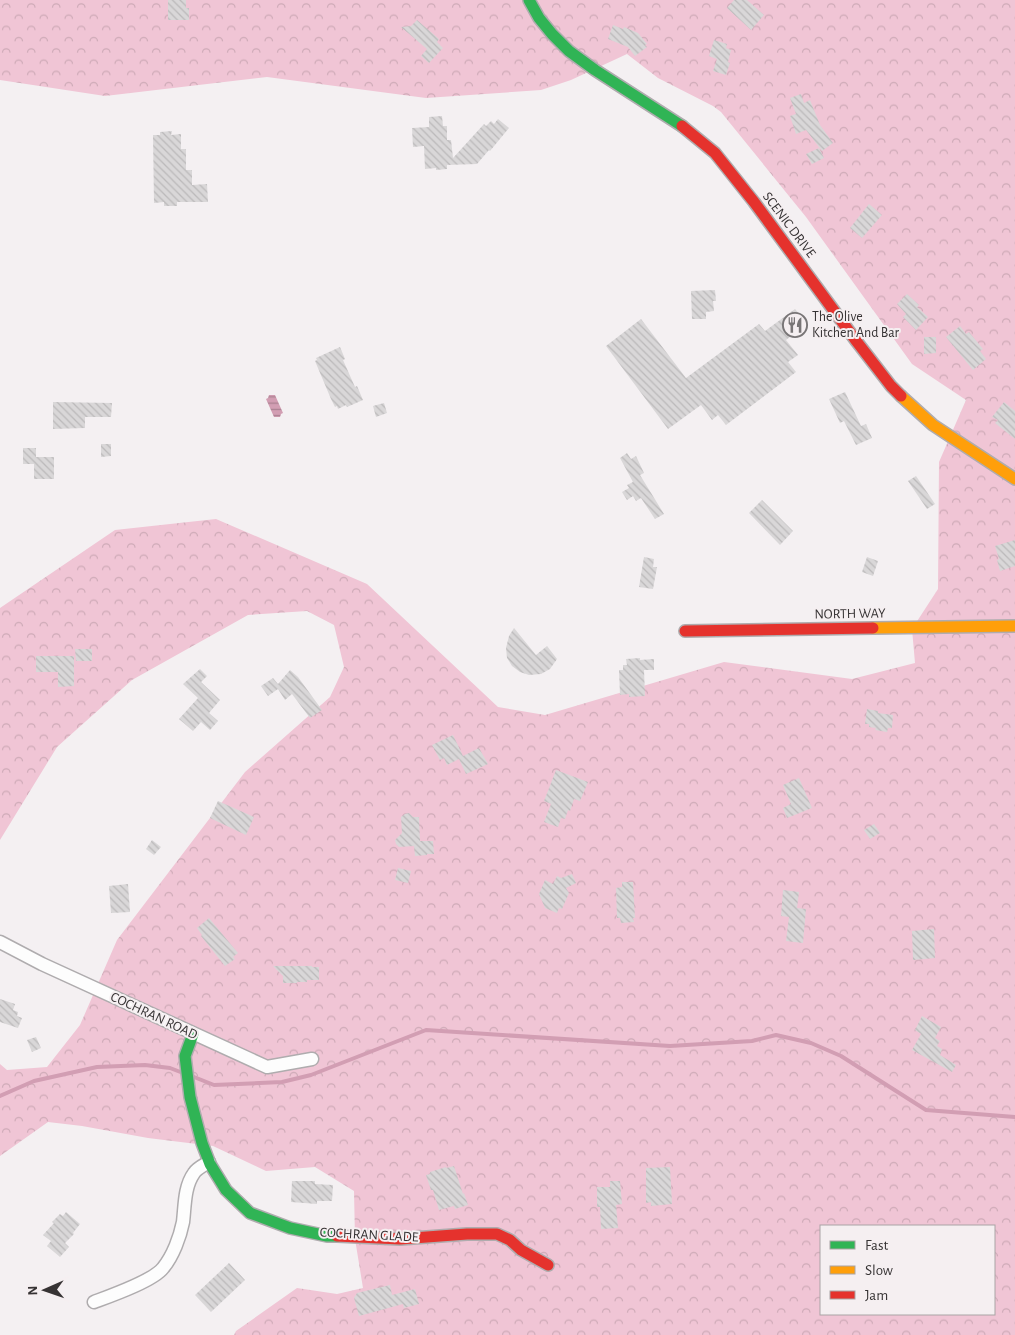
<svg xmlns="http://www.w3.org/2000/svg" width="1015" height="1335" font-family="'Alegreya Sans',sans-serif">
<defs>
<pattern id="forest-crowns" width="20" height="18" patternUnits="userSpaceOnUse" patternTransform="scale(1.25)"><rect width="20" height="18" fill="#f0c5d5"/><path d="M2 6a3 3 0 1 1 6 0M12 15a3 3 0 1 1 6 0" fill="none" stroke="#ceaab7"/></pattern>
<pattern id="water-rules" width="6" height="5" patternUnits="userSpaceOnUse" patternTransform="scale(1.25)"><rect width="6" height="5" fill="#d29eb3"/><path d="M0 2.5h6" fill="none" stroke="#ab8192"/></pattern>
<pattern id="building-back-hatch" width="6" height="6" patternUnits="userSpaceOnUse" patternTransform="scale(1.25)"><rect width="6" height="6" fill="#d9d7d8"/><path d="M-1 5l2 2M0 0l6 6M5-1l2 2" fill="none" stroke="#bbb9ba"/></pattern>
</defs>
<rect width="100%" height="100%" fill="#f4f0f2"/>
<path fill="url(#forest-crowns)" fill-rule="evenodd" d="M 0,0 L 1015,0 L 1015,1335 L 234,1335 L 236,1331 L 297,1288 L 337,1294 L 363,1288 L 355,1239 L 354,1191 L 315,1167 L 266,1171 L 213,1146 L 148,1138 L 82,1126 L 48,1122 L 0,1156 L 0,1064 L 7,1070 L 47,1067 L 80,1025 L 117,940 L 245,772 L 330,697 L 344,667 L 334,625 L 307,611 L 248,615 L 132,680 L 57,747 L 0,840 L 0,608 L 115,530 L 216,519 L 367,584 L 498,707 L 545,715 L 724,662 L 852,679 L 915,663 L 912,629 L 938,589 L 939,462 L 966,400 L 912,364 L 806,217 L 721,112 L 713,106 L 658,78 L 627,54 L 571,80 L 541,90 L 426,98 L 267,77 L 105,96 L 0,80 ZM 821,1226 L 994,1226 L 994,1314 L 821,1314 Z"/>
<path fill="url(#water-rules)" d="M 269,395 L 275,395 L 283,413 L 281,414 L 280,417 L 274,417 L 266,399 L 268,398 Z"/>
<g fill="none" stroke-linecap="round" stroke-linejoin="round">
<g stroke="#d29eb3" stroke-width="4">
<path d="M 194,1077 L 214,1085 L 282,1082 L 311,1075 L 426,1030 L 670,1046 L 752,1041 L 776,1035 L 811,1043 L 841,1056 L 926,1110 L 1015,1117"/>
<path d="M 0,1096 L 34,1081 L 97,1067 L 145,1065 L 170,1068 L 183,1073"/>
</g>
</g>
<g fill="url(#building-back-hatch)">
<path d="M 168,0 L 186,0 L 186,8 L 189,8 L 189,20 L 168,20 Z"/>
<path d="M 734,0 L 747,0 L 764,15 L 751,30 L 727,8 Z"/>
<path d="M 417,20 L 439,39 L 437,42 L 443,48 L 429,63 L 421,56 L 427,49 L 401,27 L 411,26 Z"/>
<path d="M 613,25 L 623,29 L 624,27 L 638,33 L 647,44 L 645,45 L 647,47 L 635,56 L 628,47 L 608,39 Z"/>
<path d="M 714,40 L 727,44 L 726,48 L 731,50 L 728,62 L 730,63 L 726,75 L 713,71 L 717,59 L 709,56 Z"/>
<path d="M 801,94 L 804,103 L 810,100 L 820,125 L 833,143 L 822,151 L 806,130 L 796,134 L 790,116 L 796,114 L 790,98 Z"/>
<path d="M 442,116 L 443,126 L 447,126 L 447,140 L 451,140 L 453,158 L 484,124 L 486,126 L 491,121 L 494,124 L 498,119 L 509,128 L 490,151 L 489,150 L 477,164 L 447,165 L 447,169 L 436,170 L 436,168 L 425,169 L 424,146 L 413,147 L 412,128 L 429,127 L 429,117 Z"/>
<path d="M 172,131 L 171,135 L 181,134 L 181,149 L 186,149 L 186,170 L 192,170 L 192,185 L 207,184 L 208,202 L 177,202 L 177,206 L 164,206 L 164,202 L 154,203 L 153,135 L 160,135 L 160,132 Z"/>
<path d="M 819,148 L 824,158 L 812,164 L 806,154 Z"/>
<path d="M 869,204 L 882,215 L 862,238 L 850,228 Z"/>
<path d="M 715,290 L 716,301 L 713,301 L 714,311 L 706,312 L 706,319 L 692,319 L 691,291 Z"/>
<path d="M 907,294 L 919,305 L 917,307 L 928,317 L 916,330 L 903,317 L 906,314 L 897,304 Z"/>
<path d="M 795,309 L 807,324 L 786,340 L 798,355 L 788,362 L 796,372 L 726,425 L 718,415 L 712,420 L 701,405 L 668,429 L 606,346 L 641,319 L 686,378 L 759,324 L 765,331 Z"/>
<path d="M 960,326 L 966,334 L 969,332 L 983,349 L 980,351 L 986,359 L 973,370 L 946,337 Z"/>
<path d="M 924,337 L 936,337 L 936,353 L 924,354 Z"/>
<path d="M 340,347 L 345,359 L 343,360 L 355,387 L 357,386 L 363,400 L 347,407 L 346,405 L 338,409 L 337,406 L 335,407 L 331,399 L 315,361 L 317,360 L 316,358 Z"/>
<path d="M 845,392 L 861,426 L 866,424 L 872,438 L 856,445 L 844,421 L 840,423 L 829,399 Z"/>
<path d="M 53,402 L 112,403 L 111,417 L 85,417 L 85,428 L 53,429 Z"/>
<path d="M 1004,402 L 1015,411 L 1015,439 L 995,423 L 998,420 L 992,417 Z"/>
<path d="M 384,403 L 387,413 L 376,417 L 373,406 Z"/>
<path d="M 101,444 L 111,444 L 111,456 L 101,457 Z"/>
<path d="M 23,448 L 36,448 L 36,457 L 54,457 L 54,479 L 34,479 L 34,464 L 23,464 Z"/>
<path d="M 627,453 L 631,459 L 636,456 L 644,473 L 640,475 L 664,514 L 655,519 L 641,498 L 636,501 L 633,496 L 627,500 L 622,492 L 629,488 L 627,485 L 633,482 L 620,458 Z"/>
<path d="M 916,476 L 935,504 L 927,509 L 908,481 Z"/>
<path d="M 762,500 L 793,531 L 780,545 L 749,513 Z"/>
<path d="M 1015,540 L 1015,566 L 1000,571 L 997,560 L 999,559 L 995,546 Z"/>
<path d="M 644,557 L 654,559 L 653,567 L 657,567 L 653,589 L 639,587 Z"/>
<path d="M 867,557 L 878,561 L 873,576 L 862,572 Z"/>
<path d="M 514,628 L 536,655 L 547,646 L 557,659 L 550,669 L 541,674 L 529,675 L 520,672 L 512,666 L 507,658 L 506,648 L 509,636 Z"/>
<path d="M 75,649 L 92,649 L 92,661 L 76,661 Z"/>
<path d="M 36,656 L 74,656 L 74,686 L 58,687 L 58,672 L 36,672 Z"/>
<path d="M 640,658 L 640,660 L 654,659 L 654,670 L 644,670 L 645,696 L 629,697 L 629,694 L 620,695 L 619,670 L 623,670 L 623,665 L 627,665 L 626,659 Z"/>
<path d="M 200,669 L 207,676 L 201,682 L 220,700 L 209,713 L 218,721 L 210,730 L 201,722 L 193,731 L 179,719 L 198,698 L 183,684 Z"/>
<path d="M 290,670 L 298,677 L 322,710 L 310,718 L 292,694 L 285,700 L 278,689 L 268,696 L 261,686 L 273,678 L 278,684 Z"/>
<path d="M 867,709 L 878,711 L 878,713 L 893,715 L 892,728 L 888,728 L 887,732 L 875,730 L 876,728 L 869,727 L 869,724 L 865,724 Z"/>
<path d="M 453,735 L 463,756 L 479,748 L 488,764 L 466,774 L 459,759 L 447,765 L 444,758 L 440,760 L 432,745 Z"/>
<path d="M 556,770 L 588,782 L 580,801 L 574,799 L 570,811 L 568,810 L 565,819 L 561,818 L 558,827 L 544,822 L 551,804 L 544,801 Z"/>
<path d="M 799,778 L 812,808 L 787,818 L 783,808 L 791,804 L 783,785 Z"/>
<path d="M 218,801 L 254,817 L 246,835 L 210,818 Z"/>
<path d="M 409,813 L 413,817 L 419,817 L 420,841 L 433,841 L 434,854 L 427,854 L 427,855 L 415,856 L 414,846 L 399,847 L 396,844 L 395,840 L 402,833 L 401,817 L 405,814 Z"/>
<path d="M 874,824 L 880,833 L 870,839 L 864,830 Z"/>
<path d="M 152,840 L 161,847 L 154,855 L 146,849 Z"/>
<path d="M 398,868 L 411,871 L 408,883 L 395,880 Z"/>
<path d="M 572,874 L 576,883 L 566,888 L 569,893 L 562,909 L 559,908 L 557,913 L 545,908 L 539,894 L 545,880 L 553,884 L 557,876 L 561,878 Z"/>
<path d="M 622,882 L 633,882 L 635,918 L 633,918 L 634,922 L 621,923 L 620,918 L 617,918 L 616,888 L 622,887 Z"/>
<path d="M 128,884 L 130,912 L 111,913 L 109,886 Z"/>
<path d="M 783,890 L 799,892 L 797,908 L 806,909 L 803,943 L 786,941 L 789,917 L 781,916 Z"/>
<path d="M 209,918 L 238,953 L 233,957 L 235,959 L 225,966 L 201,936 L 202,935 L 197,928 Z"/>
<path d="M 934,929 L 935,958 L 913,960 L 912,931 Z"/>
<path d="M 273,966 L 312,966 L 312,967 L 319,967 L 319,980 L 307,980 L 307,982 L 297,982 L 297,983 L 283,983 L 283,976 Z"/>
<path d="M 0,999 L 15,1004 L 13,1010 L 18,1012 L 17,1016 L 22,1018 L 18,1028 L 0,1022 Z"/>
<path d="M 922,1016 L 941,1027 L 935,1038 L 940,1041 L 937,1046 L 942,1049 L 940,1055 L 956,1065 L 952,1072 L 912,1050 L 921,1034 L 915,1030 Z"/>
<path d="M 36,1037 L 41,1048 L 32,1052 L 27,1040 Z"/>
<path d="M 454,1166 L 463,1194 L 464,1193 L 468,1205 L 455,1209 L 454,1206 L 439,1210 L 433,1190 L 431,1190 L 426,1175 L 430,1174 L 430,1172 L 446,1167 L 446,1168 Z"/>
<path d="M 670,1167 L 672,1204 L 651,1206 L 651,1202 L 646,1203 L 646,1168 Z"/>
<path d="M 292,1181 L 315,1181 L 315,1184 L 333,1185 L 332,1201 L 317,1201 L 317,1204 L 291,1202 Z"/>
<path d="M 610,1181 L 620,1181 L 622,1204 L 616,1205 L 618,1228 L 601,1229 L 600,1207 L 597,1207 L 597,1187 L 610,1187 Z"/>
<path d="M 66,1212 L 80,1224 L 73,1233 L 74,1234 L 65,1243 L 69,1247 L 60,1257 L 47,1246 L 51,1241 L 43,1235 L 54,1223 L 52,1222 L 60,1214 L 63,1216 Z"/>
<path d="M 229,1263 L 245,1280 L 211,1312 L 195,1295 Z"/>
<path d="M 390,1285 L 392,1295 L 415,1289 L 419,1304 L 404,1308 L 403,1304 L 359,1316 L 354,1298 L 357,1293 Z"/>
</g>
<g fill="none" stroke-linecap="round" stroke-linejoin="round">
<defs>
<g id="street">
<path d="M 0,942 L 42,964 L 267,1067 L 312,1059"/>
<path d="M 94,1302 C 110,1296 153,1281 163,1268 C 173,1256 180,1237 183,1222 C 185,1206 184,1187 194,1173 C 197,1168 204,1165 209,1162"/>
</g>
<g id="fast">
<path d="M 529,0 L 539,18 L 552,34 L 569,51 L 595,70 L 682,126"/>
<path d="M 193,1034 L 185,1056 L 190,1097 L 202,1143 L 210,1164 L 226,1190 L 250,1213 L 290,1228 L 327,1236 L 337,1236"/>
</g>
<g id="slow">
<path d="M 901,396 L 933,425 L 1015,479"/>
<path d="M 873,628 L 1015,626"/>
</g>
<g id="jam">
<path d="M 682,126 L 715,153 L 754,202 L 857,342 L 891,386 L 901,396"/>
<path d="M 685,631 L 873,628"/>
<path d="M 337,1236 L 400,1239 L 467,1234 L 497,1234 L 510,1240 L 521,1250 L 548,1265"/>
</g>
</defs>
<use href="#street" stroke="#afacae" stroke-width="15"/>
<use href="#fast" stroke="#afacae" stroke-width="14"/>
<use href="#slow" stroke="#afacae" stroke-width="14"/>
<use href="#jam" stroke="#afacae" stroke-width="14"/>
<use href="#street" stroke="#fdfdfd" stroke-width="12"/>
<use href="#fast" stroke="#30b455" stroke-width="11"/>
<use href="#slow" stroke="#ff9f0a" stroke-width="11"/>
<use href="#jam" stroke="#e5322d" stroke-width="11"/>
</g>
<defs>
<symbol id="restaurant-ring" viewBox="-11 -11 22 22"><circle r="9.5" fill="#f5eff1" stroke="#787576" stroke-width="1.5"/><path d="M-5-6h1v4h1v-4h1v4h1v-4h1v5L-1.5 .5V6h-2V.5L-5-1ZM5-6V6H3V1.5H1.5Q1.5-4 5-6Z" fill="#787576"/></symbol>
</defs>
<g fill-rule="evenodd">
<use href="#restaurant-ring" x="781" y="311" width="28" height="28"/>
</g>
<g text-anchor="middle" dominant-baseline="central" stroke-width="4" stroke-linejoin="round" paint-order="stroke">
<g font-size="14" fill="#363334" stroke="#f5eff1">
<text transform="translate(789 225) rotate(53)">SCENIC DRIVE</text>
<text transform="translate(850 614) rotate(-1)">NORTH WAY</text>
<text transform="translate(154 1016) rotate(25)">COCHRAN ROAD</text>
<text transform="translate(369 1235) rotate(3)">COCHRAN GLADE</text>
</g>
<g font-size="14" fill="#363334" stroke="#f5eff1" text-anchor="start">
<text x="812" y="317">The Olive<tspan x="812" dy="16">Kitchen And Bar</tspan></text>
</g>
</g>
<rect x="820" y="1225" width="175" height="90" fill="#f5eff1" stroke="#a9a4a5"/>
<rect x="830" y="1241" width="25" height="8" fill="#30b455" stroke="#a9a4a5"/>
<text x="865" y="1250" font-size="15" fill="#363334">Fast</text>
<rect x="830" y="1266" width="25" height="8" fill="#ff9f0a" stroke="#a9a4a5"/>
<text x="865" y="1275" font-size="15" fill="#363334">Slow</text>
<rect x="830" y="1291" width="25" height="8" fill="#e5322d" stroke="#a9a4a5"/>
<text x="865" y="1300" font-size="15" fill="#363334">Jam</text>
<g transform="translate(45 1290) rotate(268)" stroke="#f5eff1" stroke-width="4" paint-order="stroke">
<path d="M0-4L9 19L0 12L-9 19Z" fill="#363334"/>
<text y="-8" font-size="14" font-weight="bold" text-anchor="middle" fill="#363334">N</text>
</g>
</svg>
